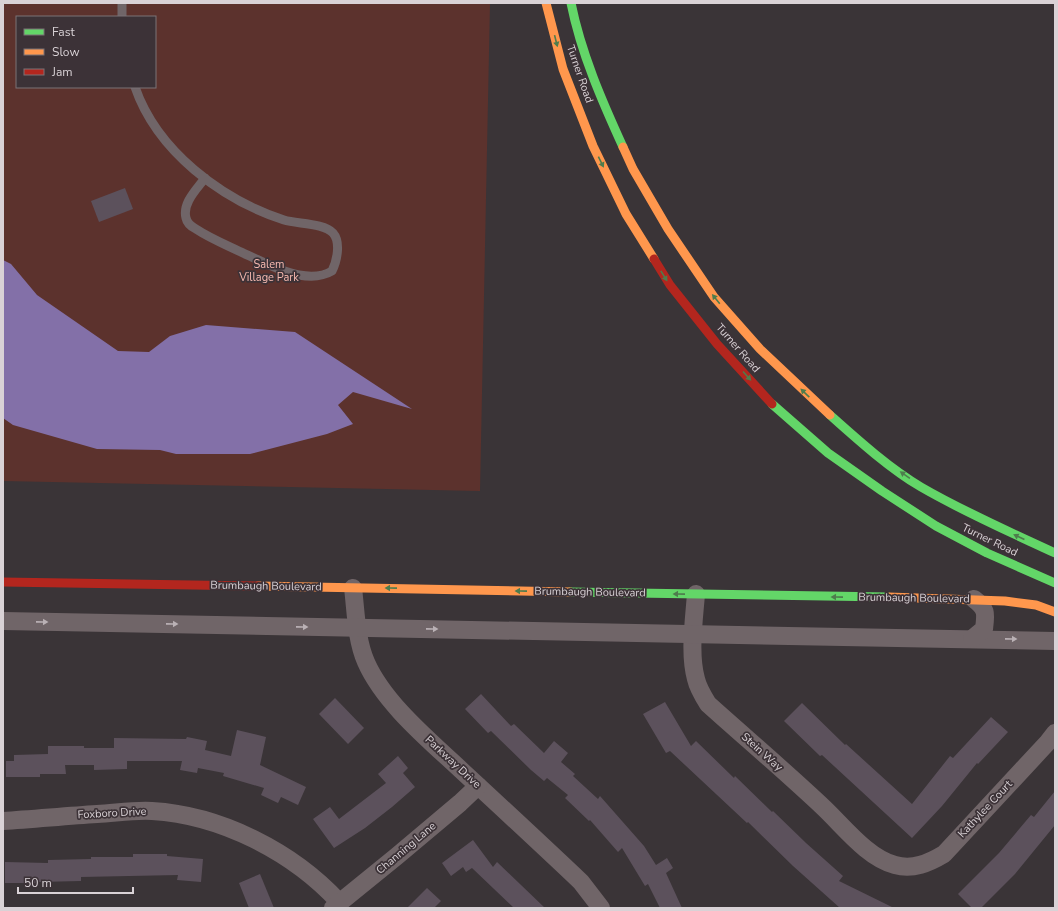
<svg xmlns="http://www.w3.org/2000/svg" width="1058" height="911" font-family="'Nunito Sans',sans-serif">
<rect width="100%" height="100%" fill="#3a3437"/>
<path fill="#5c322d" fill-rule="evenodd" d="M 3,3 L 490,3 L 480,491 L 3,481 ZM 17,17 L 155,17 L 155,87 L 17,87 Z"/>
<path fill="#8370a8" d="M 3,260 L 11,264 L 37,295 L 118,351 L 149,352 L 170,336 L 206,325 L 295,332 L 412,409 L 353,392 L 338,405 L 353,424 L 327,434 L 250,454 L 176,454 L 160,450 L 97,449 L 13,425 L 3,418 Z"/>
<g fill="#5c515c">
<path d="M 125,188 L 133,209 L 99,222 L 91,201 Z"/>
<path d="M 481,694 L 511,726 L 514,724 L 544,753 L 554,741 L 568,753 L 561,762 L 575,774 L 573,776 L 598,799 L 600,796 L 644,846 L 656,865 L 667,858 L 673,868 L 666,873 L 682,908 L 660,908 L 648,884 L 645,886 L 622,848 L 618,852 L 590,820 L 589,821 L 565,798 L 568,795 L 547,778 L 544,781 L 531,770 L 491,731 L 488,733 L 465,709 Z"/>
<path d="M 335,698 L 364,728 L 348,744 L 319,714 Z"/>
<path d="M 665,702 L 691,746 L 696,741 L 734,778 L 735,776 L 772,812 L 773,811 L 806,843 L 843,876 L 839,881 L 894,908 L 840,908 L 793,866 L 748,822 L 747,823 L 670,751 L 666,753 L 643,714 Z"/>
<path d="M 802,703 L 845,745 L 846,744 L 912,804 L 950,756 L 953,758 L 991,717 L 1008,732 L 978,764 L 977,763 L 942,806 L 912,838 L 822,755 L 820,756 L 784,721 Z"/>
<path d="M 237,730 L 266,737 L 260,765 L 306,787 L 298,805 L 281,797 L 278,803 L 261,795 L 264,788 L 223,776 L 224,773 L 198,768 L 197,773 L 180,770 L 182,761 L 127,761 L 127,769 L 94,770 L 94,765 L 65,765 L 66,774 L 40,774 L 40,777 L 6,777 L 6,761 L 14,761 L 14,755 L 48,754 L 48,746 L 84,746 L 84,748 L 114,748 L 114,738 L 186,739 L 187,737 L 207,741 L 205,750 L 231,756 Z"/>
<path d="M 398,756 L 408,768 L 403,773 L 415,787 L 392,807 L 365,828 L 334,848 L 313,819 L 330,807 L 339,819 L 386,783 L 378,774 Z"/>
<path d="M 1055,791 L 1055,825 L 1015,874 L 981,908 L 972,908 L 958,894 L 999,853 L 1031,815 L 1034,817 Z"/>
<path d="M 473,840 L 493,867 L 497,862 L 545,908 L 514,908 L 472,868 L 466,872 L 463,867 L 451,876 L 442,863 Z"/>
<path d="M 133,854 L 167,854 L 167,856 L 203,859 L 201,882 L 177,880 L 178,875 L 81,877 L 81,881 L 38,882 L 38,883 L 5,883 L 5,862 L 48,863 L 48,860 L 91,859 L 91,857 L 133,857 Z"/>
<path d="M 260,874 L 274,908 L 249,908 L 239,883 Z"/>
<path d="M 427,888 L 441,901 L 434,908 L 407,908 Z"/>
</g>
<g fill="none" stroke-linecap="round" stroke-linejoin="round">
<g stroke="#706568" stroke-width="9">
<path d="M 122,17 L 122,3"/>
<path d="M 135,87 C 157,151 222,200 284,220 C 297,224 324,223 333,233 C 341,242 337,261 332,271 C 322,277 310,277 299,275 C 280,272 262,261 245,254 C 229,246 211,239 196,229 C 192,227 187,223 186,218 C 182,203 197,189 205,178"/>
</g>
<g stroke="#706568" stroke-width="18">
<path d="M 353,588 C 356,612 356,639 366,662 C 384,703 429,740 461,770 C 501,807 541,844 581,882 L 601,908"/>
<path d="M 696,594 C 694,620 689,654 696,679 C 698,688 703,696 708,704 C 747,739 787,773 824,808 C 845,828 868,858 895,865 C 913,870 929,863 944,854 L 1048,742 L 1055,733"/>
<path d="M 3,621 L 1055,641"/>
<path d="M 972,639 L 984,629 C 986,613 987,609 974,599"/>
<path d="M 3,821 C 34,819 66,816 97,814 C 116,813 133,810 152,811 C 221,815 293,852 339,902"/>
<path d="M 333,908 L 397,856 L 460,803 L 478,786"/>
</g>
<g stroke="#63d668" stroke-width="9">
<path d="M 571,3 C 581,53 602,101 623,147"/>
<path d="M 772,404 L 828,453 L 882,491 L 936,526 L 987,553 L 1055,583"/>
<path d="M 830,415 C 858,440 889,468 921,487 C 964,512 1010,532 1055,553"/>
<path d="M 570,592 L 888,597"/>
</g>
<g stroke="#ff974d" stroke-width="9">
<path d="M 546,3 L 563,69 L 593,146 L 626,214 L 654,259"/>
<path d="M 623,147 L 633,169 L 668,229 L 714,297 L 760,349 L 830,415"/>
<path d="M 258,586 L 570,592"/>
<path d="M 888,597 L 1005,601 L 1036,605 L 1055,612"/>
</g>
<g stroke="#b3261e" stroke-width="9">
<path d="M 654,259 L 670,285 L 717,344 L 772,404"/>
<path d="M 3,582 L 258,586"/>
</g>
</g>
<defs><path id="oneway-solid" d="M-6-.8H1V-3.2L6.5 0L1 3.2V.8H-6Z"/></defs>
<g fill="#4e7c4d">
<use href="#oneway-solid" transform="translate(556 41) rotate(76)"/>
<use href="#oneway-solid" transform="translate(601 162) rotate(64)"/>
<use href="#oneway-solid" transform="translate(664 276) rotate(58)"/>
<use href="#oneway-solid" transform="translate(716 299) rotate(-129)"/>
<use href="#oneway-solid" transform="translate(747 376) rotate(48)"/>
<use href="#oneway-solid" transform="translate(805 393) rotate(-136)"/>
<use href="#oneway-solid" transform="translate(905 475) rotate(-145)"/>
<use href="#oneway-solid" transform="translate(1019 537) rotate(-155)"/>
<use href="#oneway-solid" transform="translate(391 588) rotate(-179)"/>
<use href="#oneway-solid" transform="translate(521 591) rotate(-179)"/>
<use href="#oneway-solid" transform="translate(679 594) rotate(-179)"/>
<use href="#oneway-solid" transform="translate(837 597) rotate(-179)"/>
</g>
<g fill="#bab1b5">
<use href="#oneway-solid" transform="translate(42 622) rotate(1)"/>
<use href="#oneway-solid" transform="translate(172 624) rotate(1)"/>
<use href="#oneway-solid" transform="translate(302 627) rotate(1)"/>
<use href="#oneway-solid" transform="translate(432 629) rotate(1)"/>
<use href="#oneway-solid" transform="translate(1011 639) rotate(1)"/>
</g>
<g text-anchor="middle" dominant-baseline="central" stroke-width="3.5" stroke-linejoin="round" paint-order="stroke">
<g font-size="11" fill="#d9d2d6" stroke="#3c3237">
<text transform="translate(580 74) rotate(71)">Turner Road</text>
<text transform="translate(738 348) rotate(49)">Turner Road</text>
<text transform="translate(990 540) rotate(26)">Turner Road</text>
<text transform="translate(266 586) rotate(1)">Brumbaugh Boulevard</text>
<text transform="translate(590 592) rotate(1)">Brumbaugh Boulevard</text>
<text transform="translate(914 598) rotate(1)">Brumbaugh Boulevard</text>
<text transform="translate(762 752) rotate(42)">Stein Way</text>
<text transform="translate(453 762) rotate(43)">Parkway Drive</text>
<text transform="translate(985 809) rotate(-47)">Kathylee Court</text>
<text transform="translate(112 813) rotate(-3)">Foxboro Drive</text>
<text transform="translate(406 848) rotate(-40)">Channing Lane</text>
</g>
<g font-size="11" fill="#f8bab0" stroke="#3c3237">
<text x="269" y="264">Salem<tspan x="269" dy="13">Village Park</tspan></text>
</g>
</g>
<rect width="1058" height="911" fill="none" stroke="#d9d2d6" stroke-width="8"/>
<rect x="16" y="16" width="140" height="72" fill="#3c3237" stroke="#7b7277"/>
<rect x="24" y="29" width="20" height="6" fill="#63d668" stroke="#7b7277"/>
<text x="52" y="36" font-size="12" fill="#d9d2d6">Fast</text>
<rect x="24" y="49" width="20" height="6" fill="#ff974d" stroke="#7b7277"/>
<text x="52" y="56" font-size="12" fill="#d9d2d6">Slow</text>
<rect x="24" y="69" width="20" height="6" fill="#b3261e" stroke="#7b7277"/>
<text x="52" y="76" font-size="12" fill="#d9d2d6">Jam</text>
<path d="M18 887v6h115v-6" fill="none" stroke="#d9d2d6" stroke-width="2"/>
<text x="24" y="887" font-size="12" fill="#d9d2d6" stroke="#3c3237" stroke-width="3" paint-order="stroke">50 m</text>
</svg>
